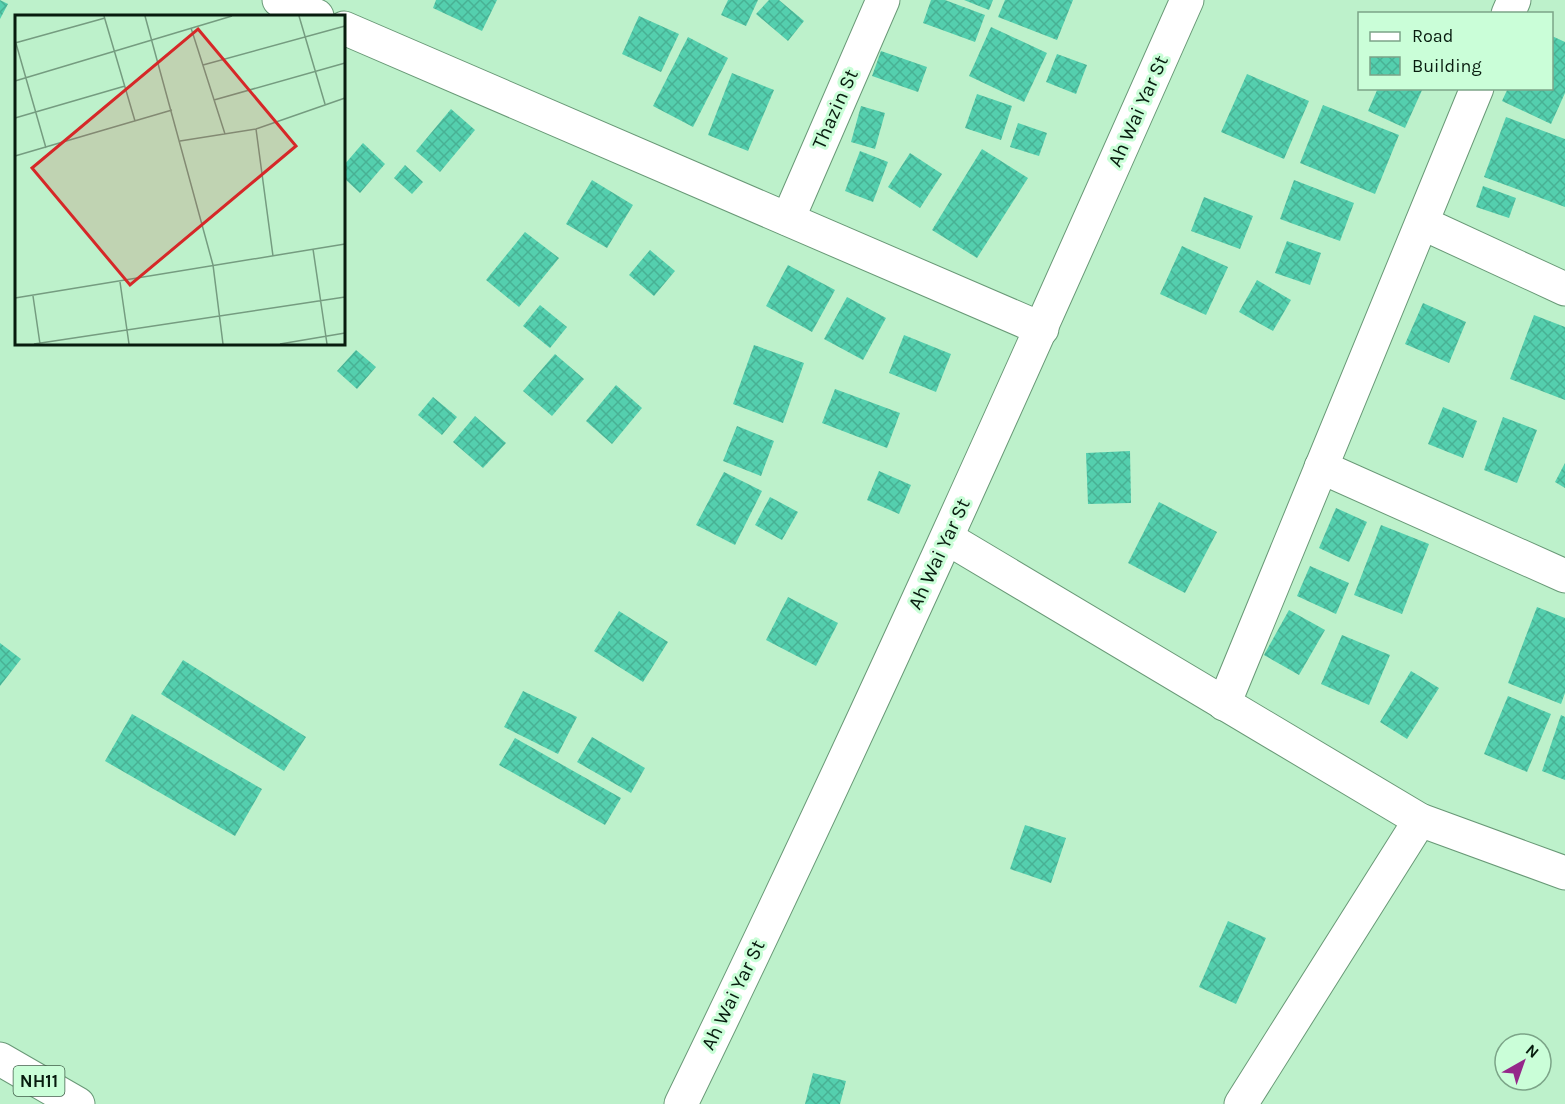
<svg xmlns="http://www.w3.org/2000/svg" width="1565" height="1104" font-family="Karla,sans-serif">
<defs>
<pattern id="building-cross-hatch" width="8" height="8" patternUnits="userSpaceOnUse" patternTransform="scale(1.5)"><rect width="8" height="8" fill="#54cfae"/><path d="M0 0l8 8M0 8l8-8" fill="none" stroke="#48b194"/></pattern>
</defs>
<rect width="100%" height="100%" fill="#bdf1cb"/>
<g fill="url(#building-cross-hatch)">
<path d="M 0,0 L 8,4 L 0,19 Z"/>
<path d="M 436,0 L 497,0 L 482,31 L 433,8 Z"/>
<path d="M 728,0 L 758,0 L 746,26 L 721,15 Z"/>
<path d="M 769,0 L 779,0 L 804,21 L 788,41 L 756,14 Z"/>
<path d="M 931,0 L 945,0 L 985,15 L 975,42 L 923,23 Z"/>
<path d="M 964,0 L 993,0 L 989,10 Z"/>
<path d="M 1005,0 L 1073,0 L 1057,40 L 998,17 Z"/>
<path d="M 639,16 L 679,34 L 661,72 L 622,54 Z"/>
<path d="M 991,27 L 1047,53 L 1024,102 L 969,76 Z"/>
<path d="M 1552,36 L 1565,42 L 1565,93 L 1551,124 L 1502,101 L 1508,88 L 1552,88 Z"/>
<path d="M 688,37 L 728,58 L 693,127 L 653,106 Z"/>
<path d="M 881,51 L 927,67 L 918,92 L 872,76 Z"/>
<path d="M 1057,54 L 1087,65 L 1076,94 L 1046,82 Z"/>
<path d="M 732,73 L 774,90 L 748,151 L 708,135 Z"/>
<path d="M 1247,74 L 1309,101 L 1284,159 L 1221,132 Z"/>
<path d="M 1378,88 L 1423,88 L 1405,128 L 1368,111 Z"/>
<path d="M 977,94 L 1012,106 L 1001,140 L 965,128 Z"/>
<path d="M 1323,105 L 1399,135 L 1375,194 L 1300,163 Z"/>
<path d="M 861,106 L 885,113 L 875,149 L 851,142 Z"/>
<path d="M 451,109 L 475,130 L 440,172 L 416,151 Z"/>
<path d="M 1506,117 L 1565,139 L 1565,207 L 1484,177 Z"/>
<path d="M 1018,123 L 1047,133 L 1039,156 L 1010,147 Z"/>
<path d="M 363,143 L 385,164 L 360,193 L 344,178 L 344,165 Z"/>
<path d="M 982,149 L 1028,178 L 977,258 L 932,230 Z"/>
<path d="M 860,151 L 888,162 L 873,202 L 845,191 Z"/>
<path d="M 910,153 L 942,174 L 920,208 L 888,187 Z"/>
<path d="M 405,165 L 423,182 L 412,194 L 394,178 Z"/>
<path d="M 592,180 L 633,205 L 607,248 L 566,224 Z"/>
<path d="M 1294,180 L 1354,203 L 1340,241 L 1280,219 Z"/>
<path d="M 1483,186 L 1516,198 L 1509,218 L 1476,207 Z"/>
<path d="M 1204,197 L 1253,216 L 1240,249 L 1191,231 Z"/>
<path d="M 525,232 L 559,258 L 519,307 L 486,280 Z"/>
<path d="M 1287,241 L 1321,253 L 1310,285 L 1275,273 Z"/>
<path d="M 1182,246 L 1228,267 L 1206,315 L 1160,294 Z"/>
<path d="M 650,250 L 675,271 L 654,296 L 629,275 Z"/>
<path d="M 788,265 L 835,290 L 812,332 L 766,306 Z"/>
<path d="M 1257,280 L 1291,300 L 1273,331 L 1239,312 Z"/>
<path d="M 847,297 L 886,318 L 863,360 L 824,339 Z"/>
<path d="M 1423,303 L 1466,322 L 1449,363 L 1405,344 Z"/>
<path d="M 540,305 L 567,327 L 550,348 L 523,326 Z"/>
<path d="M 1534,315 L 1565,327 L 1565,400 L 1510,379 Z"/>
<path d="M 904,335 L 951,354 L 936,392 L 889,373 Z"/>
<path d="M 754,345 L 804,363 L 783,423 L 733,404 Z"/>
<path d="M 356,350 L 376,367 L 357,389 L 337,371 Z"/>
<path d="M 555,354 L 584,379 L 552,416 L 523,391 Z"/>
<path d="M 616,385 L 642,408 L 612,444 L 586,421 Z"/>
<path d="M 835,389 L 900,413 L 887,448 L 822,423 Z"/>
<path d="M 433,397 L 457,417 L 442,435 L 418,415 Z"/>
<path d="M 1443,407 L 1477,421 L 1463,458 L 1428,444 Z"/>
<path d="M 475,416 L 506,443 L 483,468 L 453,442 Z"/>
<path d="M 1503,417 L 1537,430 L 1517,483 L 1484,470 Z"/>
<path d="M 737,426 L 774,441 L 761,476 L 723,461 Z"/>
<path d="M 1130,451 L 1131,503 L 1088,504 L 1086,453 Z"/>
<path d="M 1565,463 L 1565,488 L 1555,482 Z"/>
<path d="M 879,471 L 911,485 L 899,514 L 867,500 Z"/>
<path d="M 724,472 L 762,491 L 735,545 L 696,525 Z"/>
<path d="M 770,497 L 798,512 L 782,540 L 755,525 Z"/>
<path d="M 1159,502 L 1217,532 L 1185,593 L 1128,563 Z"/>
<path d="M 1336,508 L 1367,522 L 1349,562 L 1319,548 Z"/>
<path d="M 1381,525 L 1429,544 L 1402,614 L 1354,595 Z"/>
<path d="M 1310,566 L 1349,583 L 1336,614 L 1297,596 Z"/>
<path d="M 788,597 L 838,623 L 816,666 L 766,640 Z"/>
<path d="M 1537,607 L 1565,618 L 1565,693 L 1561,704 L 1508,683 Z"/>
<path d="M 1289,610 L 1325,630 L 1299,675 L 1264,655 Z"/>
<path d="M 619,611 L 668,642 L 643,682 L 594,651 Z"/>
<path d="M 1342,635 L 1390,655 L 1369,705 L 1321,684 Z"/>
<path d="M 0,643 L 21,659 L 0,686 Z"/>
<path d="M 183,660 L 306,737 L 284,771 L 161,694 Z"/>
<path d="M 1411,671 L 1439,688 L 1407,739 L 1380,722 Z"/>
<path d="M 523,691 L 577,717 L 558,754 L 504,727 Z"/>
<path d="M 1508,696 L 1551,714 L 1527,772 L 1484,754 Z"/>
<path d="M 132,714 L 262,789 L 235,836 L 105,761 Z"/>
<path d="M 1561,715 L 1565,717 L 1565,780 L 1542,771 Z"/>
<path d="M 592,737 L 645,768 L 631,793 L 577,762 Z"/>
<path d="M 515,738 L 621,798 L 605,825 L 499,765 Z"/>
<path d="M 1025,825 L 1066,838 L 1051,883 L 1010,869 Z"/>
<path d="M 1228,921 L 1266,938 L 1236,1004 L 1199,987 Z"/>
<path d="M 813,1073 L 846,1081 L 840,1104 L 805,1104 Z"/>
</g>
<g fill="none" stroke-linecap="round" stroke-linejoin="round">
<defs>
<g id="minor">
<path d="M 279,0 L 317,16"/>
<path d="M 1508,14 L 1514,0"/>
<path d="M 344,28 L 1042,329"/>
<path d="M 788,219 L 883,0"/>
<path d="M 1422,223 L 1565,289"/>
<path d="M 1321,467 L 1565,576"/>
<path d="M 947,538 L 1420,820 L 1565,873"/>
<path d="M 1224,704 L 1477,88"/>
<path d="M 681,1104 C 858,740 1023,370 1187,0"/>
<path d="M 1241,1104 L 1420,820"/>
</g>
<path id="highway" d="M 0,1059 L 78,1104"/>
</defs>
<use href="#minor" stroke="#699977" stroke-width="35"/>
<use href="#highway" stroke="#699977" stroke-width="35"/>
<use href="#minor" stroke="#fff" stroke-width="33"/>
<use href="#highway" stroke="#fff" stroke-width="33"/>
</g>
<g text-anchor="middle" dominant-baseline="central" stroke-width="6" stroke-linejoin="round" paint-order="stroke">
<rect fill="#cafed8" stroke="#42604b" stroke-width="1.5" x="13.5" y="1066" width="51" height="30" rx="4.5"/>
<g font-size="18" font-weight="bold" fill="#081c0f">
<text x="39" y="1081">NH11</text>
</g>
<g font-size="20" fill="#081c0f" stroke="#cafed8">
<text transform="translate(835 109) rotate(-66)">Thazin St</text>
<text transform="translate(1138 111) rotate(-66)">Ah Wai Yar St</text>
<text transform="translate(939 554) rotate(-65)">Ah Wai Yar St</text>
<text transform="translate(733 995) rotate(-64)">Ah Wai Yar St</text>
</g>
</g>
<g transform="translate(15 15)">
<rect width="330" height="330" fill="#bdf1cb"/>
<path fill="none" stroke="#759c80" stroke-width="1.5" d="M 89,1 L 120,106M 130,1 L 198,250 L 208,329M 284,1 L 310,89M 176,13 L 210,119M 0,25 L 31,133M 0,28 L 90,3M 188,50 L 330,11M 0,66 L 217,1M 199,85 L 330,48M 0,103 L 110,71M 241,114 L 258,241M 165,126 L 241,114 L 330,83M 0,141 L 157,95M 298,234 L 312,329M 105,267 L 114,329M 18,281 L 25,329M 0,283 L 330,229M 19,329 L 330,282M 265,329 L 330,318"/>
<path fill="#d62828" fill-opacity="0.15" stroke="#d62828" stroke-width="3" d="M 183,14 L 281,131 L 115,270 L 17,153 Z"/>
<rect width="330" height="330" fill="none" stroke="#081c0f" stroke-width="3"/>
</g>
<rect x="1358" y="12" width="195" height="78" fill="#cafed8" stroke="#7ca488" stroke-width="1.5"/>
<rect x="1370" y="32" width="30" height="9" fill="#ffffff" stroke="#7ca488" stroke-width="1.5"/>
<text x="1412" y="42" font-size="18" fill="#081c0f">Road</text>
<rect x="1370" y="57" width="30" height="18" fill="url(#building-cross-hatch)" stroke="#7ca488" stroke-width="1.5"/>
<text x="1412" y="72" font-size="18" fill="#081c0f">Building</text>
<g transform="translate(1523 1062) rotate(40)"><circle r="28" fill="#cafed8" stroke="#7ca488" stroke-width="1.5"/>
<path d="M0-4.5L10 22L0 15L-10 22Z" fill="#95288a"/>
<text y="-9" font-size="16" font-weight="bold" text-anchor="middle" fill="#081c0f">N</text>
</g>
</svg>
